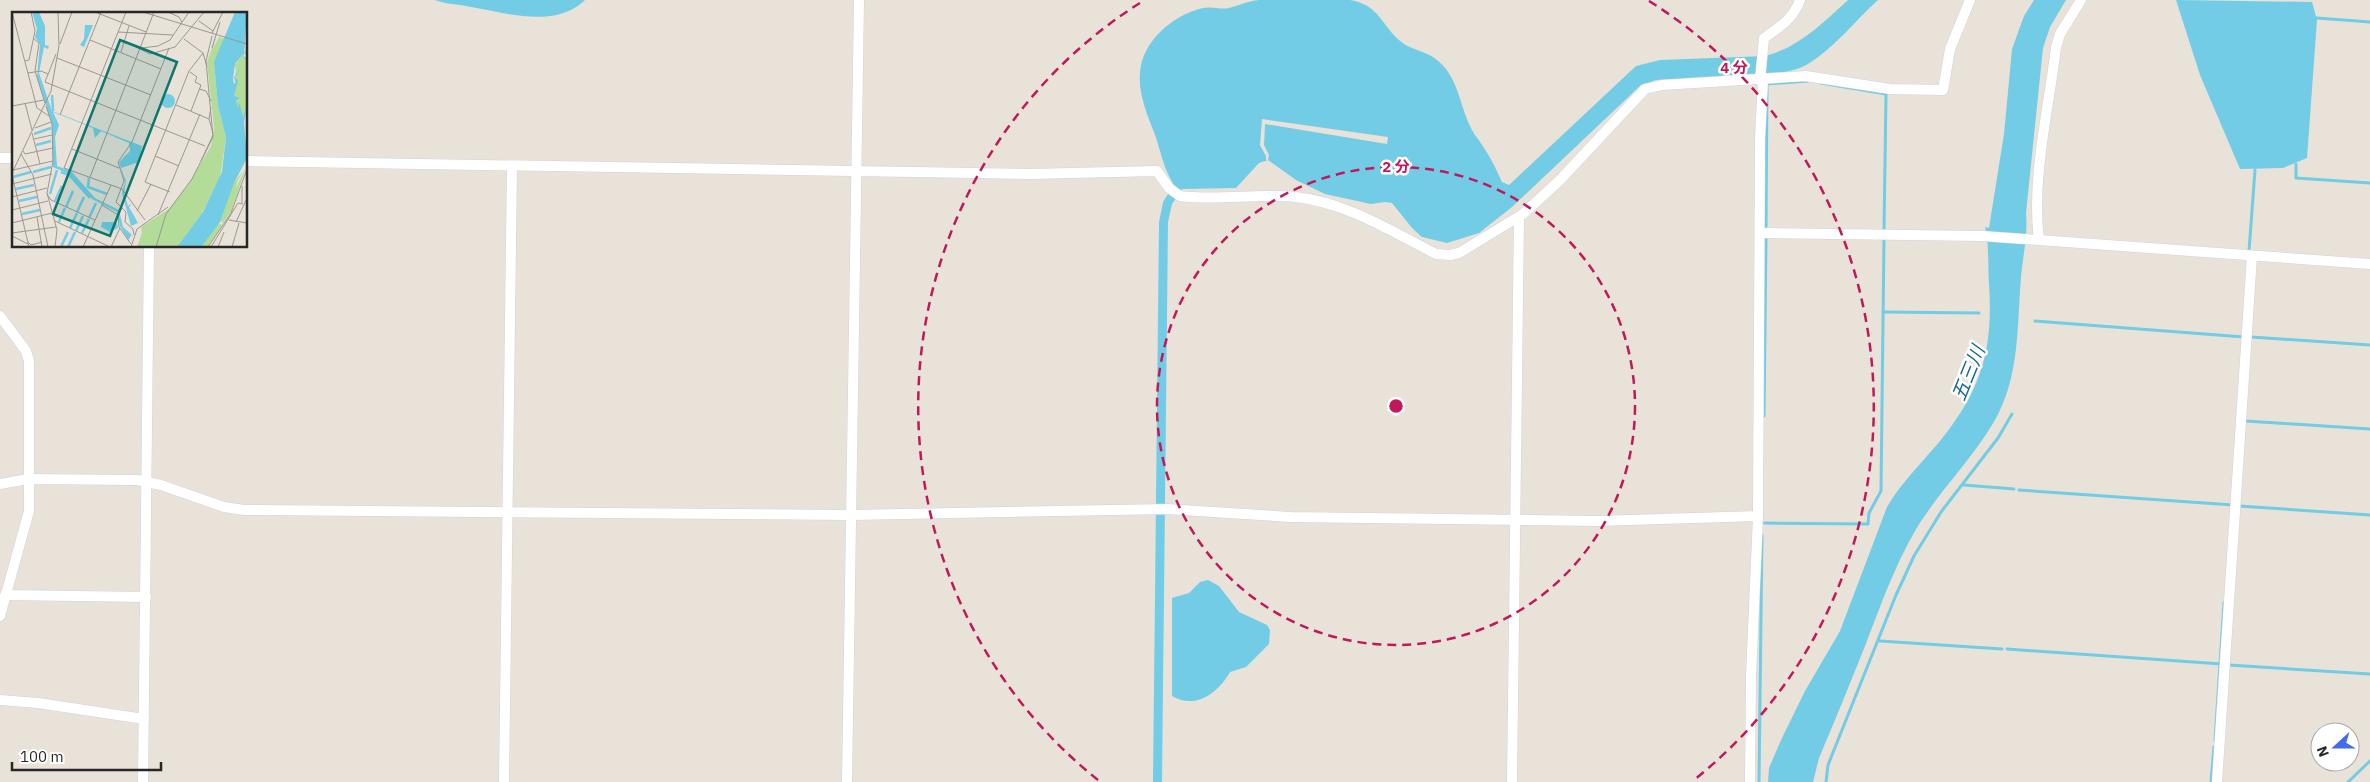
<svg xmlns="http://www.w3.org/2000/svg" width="2370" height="782" font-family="'IBM Plex Sans','Noto Sans JP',sans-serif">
<rect width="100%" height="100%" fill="#e9e2d9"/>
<g fill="#72cce5">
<path d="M 435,0 L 585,0 C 554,30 503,12 466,6 C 455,4 445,4 435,0 Z"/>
<path d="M 1259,0 C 1284,0 1326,0 1350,0 C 1379,5 1381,24 1399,40 C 1408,49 1422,50 1433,57 C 1463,77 1458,114 1478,139 C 1488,153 1495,166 1502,182 L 1509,185 L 1636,66 L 1660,60 L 1765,56 C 1798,48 1823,23 1848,0 L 1878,0 C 1855,21 1834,48 1808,64 C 1780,81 1692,78 1656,80 L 1641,85 L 1512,207 L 1479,233 L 1447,243 L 1422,237 L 1412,228 L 1392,203 L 1385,202 L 1371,204 L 1325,194 L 1296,180 L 1268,160 L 1259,163 L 1236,188 L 1182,189 L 1172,204 L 1168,222 L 1162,782 L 1153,782 L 1159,222 L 1163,202 L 1174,185 C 1163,168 1161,151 1154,132 C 1147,115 1138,92 1140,73 C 1142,41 1173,15 1203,8 C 1212,6 1221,10 1229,8 C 1240,5 1248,1 1259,0 Z"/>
<path d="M 2034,0 L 2066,0 L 2050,27 L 2043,48 L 2026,213 C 2028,237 2023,254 2021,277 C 2017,326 2020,376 1995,420 C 1972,460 1938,492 1915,531 C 1894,567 1880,607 1865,646 C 1850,683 1835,721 1819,758 L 1813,782 L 1768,782 L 1769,768 L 1782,738 L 1805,691 L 1840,631 L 1887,507 C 1902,481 1925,460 1944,436 C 1983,386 1993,347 1989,284 C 1988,269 1989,240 1985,227 L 1989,228 L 2004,134 L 2012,49 L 2024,16 Z"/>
<path d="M 2176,0 L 2312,2 L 2317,20 L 2307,158 L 2283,168 L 2240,169 L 2200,75 Z"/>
<path d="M 1208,580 L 1219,586 L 1239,612 L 1267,625 L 1270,630 L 1269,644 L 1246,667 L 1230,672 C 1218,693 1196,710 1172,696 L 1172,598 L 1189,593 L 1200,582 Z"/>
</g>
<path fill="#e9e2d9" d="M 1262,119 L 1388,137 L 1387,144 L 1265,124 L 1264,145 L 1269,155 L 1268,160 L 1266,160 L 1266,156 L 1260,145 Z"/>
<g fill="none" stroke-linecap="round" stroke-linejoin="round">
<g stroke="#72cce5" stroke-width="3">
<path d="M 2317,18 L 2370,22"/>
<path d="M 1821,83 L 1886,94 L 1884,230"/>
<path d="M 2296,164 L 2296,178 L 2370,183"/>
<path d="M 1766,227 L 1767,84 L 1808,81"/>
<path d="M 2249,251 L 2255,170"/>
<path d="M 1883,312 L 1979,313"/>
<path d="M 2035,321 L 2244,337"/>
<path d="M 2251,337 L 2370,345"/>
<path d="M 1764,416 L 1766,238"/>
<path d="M 2246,421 L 2370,429"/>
<path d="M 1964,485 L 2014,489"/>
<path d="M 2019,490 L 2233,505"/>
<path d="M 2239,506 L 2370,515"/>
<path d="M 1762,523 L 1868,524 L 1869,513 L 1881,491 L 1884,238"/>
<path d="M 1880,641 L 2002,649"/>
<path d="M 2007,649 L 2222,664"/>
<path d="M 2229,665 L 2370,674"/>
<path d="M 2215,740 L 2224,603"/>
<path d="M 1759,782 L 1762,535"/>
<path d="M 1826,782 L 1828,765 L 1896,595 L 1914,556 L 1941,512 L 1998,438 L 2012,414"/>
<path d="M 2211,782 L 2214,747"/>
<path d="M 2348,782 L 2370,761"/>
</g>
<defs>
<g id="minor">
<path d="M 1760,80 L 1764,38 C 1780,27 1793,19 1800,0"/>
<path d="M 0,158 L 14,158"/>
<path d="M 246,161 L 1029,174 L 1157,171 L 1169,188 L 1180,196 C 1218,201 1257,193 1295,197 C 1345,202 1391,231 1436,254 L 1450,255 L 1459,253 L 1523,214 L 1560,180 L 1645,89 L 1662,85 L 1806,76 L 1890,89 L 1943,90 L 1950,49 L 1970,0"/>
<path d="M 1761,233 L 1982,236 L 2370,264"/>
<path d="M 2039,240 C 2031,179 2049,108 2056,47 L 2060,34 L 2081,0"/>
<path d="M 0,316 L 26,351 L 29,361 L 29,511 L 0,616"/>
<path d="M 0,484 L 28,479 L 137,480 L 161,485 L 224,507 L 244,510 L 851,515 L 1167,509 L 1290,517 L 1597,521 L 1758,516"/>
<path d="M 5,595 L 146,597"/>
<path d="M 0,700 L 38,703 L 144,719"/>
<path d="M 143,782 L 149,246"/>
<path d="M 504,782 L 512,166"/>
<path d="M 847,782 L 859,0"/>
<path d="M 1512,782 L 1519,217"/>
<path d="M 1750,782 L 1751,676 L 1758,516 L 1760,138 L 1763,80"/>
<path d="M 2217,782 L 2252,256"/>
</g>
</defs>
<use href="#minor" stroke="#cfd3df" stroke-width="11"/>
<use href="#minor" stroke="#fff" stroke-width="10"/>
</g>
<g fill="none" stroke="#c2185b" stroke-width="2.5" stroke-dasharray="9 6">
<circle cx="1396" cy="406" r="239"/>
<path d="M1098 780A478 478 0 0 1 1143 1M1649 1A478 478 0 0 1 1694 780"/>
</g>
<g text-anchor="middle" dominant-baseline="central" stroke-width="5" stroke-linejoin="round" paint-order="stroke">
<g font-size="19" font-style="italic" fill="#166a8d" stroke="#fff">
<text transform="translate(1968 373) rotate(-68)">五三川</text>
</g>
</g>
<g transform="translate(12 12)">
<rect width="235" height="235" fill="#e9e2d9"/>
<path d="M 204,25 L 201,37 L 207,25 L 213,27 L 202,50 L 206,94 L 214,125 L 208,166 L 189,203 L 165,235 L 125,235 L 130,221 L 129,215 L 157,197 L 175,174 L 199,134 L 202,116 L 195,50 ZM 235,38 L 235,45 L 233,41 L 231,43 L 235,47 L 235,94 L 231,105 L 224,90 L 228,86 L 222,85 L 224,56 L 219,51 L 224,52 L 231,41 ZM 235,153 L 219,199 L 211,211 L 207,208 L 222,170 L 231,159 L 225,170 L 224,176 ZM 205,211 L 210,213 L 196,235 L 189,235 Z" fill="#b3dc99"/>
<path d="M 20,0 L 27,0 L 33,14 L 33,33 L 37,34 L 36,37 L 32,35 L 27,61 L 40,99 L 130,134 L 127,150 L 109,156 L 114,169 L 112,181 L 116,194 L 120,192 L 117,195 L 126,211 L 119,214 L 110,181 L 113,170 L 107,150 L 118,139 L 117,131 L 89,119 L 83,126 L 81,116 L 41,100 L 47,113 L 43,125 L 45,154 L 59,159 L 83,186 L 107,198 L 111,215 L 120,223 L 116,228 L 108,214 L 105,200 L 80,187 L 57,162 L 41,155 L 40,112 L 25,65 L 28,32 L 23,25 L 25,17 ZM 223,0 L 235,0 L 232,45 L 235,47 L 232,47 L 231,42 L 223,52 L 221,67 L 222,72 L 224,70 L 222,66 L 224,62 L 229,56 L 223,65 L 226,69 L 222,84 L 228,86 L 224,89 L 226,95 L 227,90 L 231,105 L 235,94 L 232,110 L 235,146 L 222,171 L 208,210 L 190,234 L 165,235 L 191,200 L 210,160 L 214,125 L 206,94 L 202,50 ZM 73,13 L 81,13 L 72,35 L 68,33 L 72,27 ZM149 89a7 7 0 1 1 14 0a7 7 0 1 1-14 0ZM 90,210 L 105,210 L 106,216 L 98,220 L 89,215 Z" fill="#72cce5"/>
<path fill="none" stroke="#72cce5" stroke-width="2.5" d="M 40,83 L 41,99M 22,122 L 39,116M 24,133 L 39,129M 21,160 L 39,155M 49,160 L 57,163 L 78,186M 1,165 L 19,160M 77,166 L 76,175 L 95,182M 4,177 L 22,173M 38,182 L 45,158M 7,189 L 25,185M 43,189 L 50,174M 54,195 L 61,179M 65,200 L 72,185M 10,202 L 28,198M 77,206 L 84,191M 47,210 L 53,196M 58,216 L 65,201M 64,219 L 71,204M 70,221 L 77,207M 49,235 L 56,220M 56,235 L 63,220"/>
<path fill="none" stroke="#9b9792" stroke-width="1" d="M 0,0 L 25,96 L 37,104M 83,0 L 134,20M 131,0 L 235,32M 156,0 L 167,5 L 170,10M 187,9 L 201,19M 106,20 L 161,23M 200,21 L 211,0M 21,26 L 27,31 L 23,59 L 33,91M 172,27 L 191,41 L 195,55M 78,28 L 149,57M 114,30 L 138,42 L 163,35 L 192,0M 48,32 L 60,0M 130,36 L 146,34 L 158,28 L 177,0M 200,36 L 208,10M 109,40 L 117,14M 44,42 L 33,70 L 193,134M 45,46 L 139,83M 13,49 L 17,48 L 23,19 L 19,0M 178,60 L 185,65 L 183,70 L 189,73 L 179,99M 16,61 L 29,59 L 36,62M 187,77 L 194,79 L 199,89M 13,91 L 20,118M 164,93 L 197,107M 0,94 L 32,88M 34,94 L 40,112 L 41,149 L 35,181 L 45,218 L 43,235M 199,95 L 197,107 L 201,121M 48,103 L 89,0M 23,116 L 39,110M 20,121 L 28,152M 22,127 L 40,123M 60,137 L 107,156M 11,139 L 13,142 L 41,136M 9,142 L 21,163 L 36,235M 143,144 L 167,154M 189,149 L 201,123M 1,158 L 41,149M 0,161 L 39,79 L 47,34 L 46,0M 0,163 L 17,235M 78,165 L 142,0M 0,172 L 40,162M 110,177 L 52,156 L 114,0M 110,177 L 133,208M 158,180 L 133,170 L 177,59 L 191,41M 35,182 L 39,188 L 83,208M 0,185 L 35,176M 230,191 L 230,174M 90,193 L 106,203 L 107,215 L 119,232M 0,198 L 36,189M 125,199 L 139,172M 146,203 L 188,102M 25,205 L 30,235M 217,208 L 235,211M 43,209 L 98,235M 224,210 L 235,186M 0,211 L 40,201M 0,221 L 44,215M 122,223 L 121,217 L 113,210 L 114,200 L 104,190 L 112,169 L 106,150 L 120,130 L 157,36M 0,224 L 16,232M 16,230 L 19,233 L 30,230M 71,235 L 99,173M 99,235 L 108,216M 119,235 L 125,217 L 156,195M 144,235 L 154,202 L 180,167 L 201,125 L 194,49 L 200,24M 196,235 L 219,201 L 235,157M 199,235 L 226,191 L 231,192M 206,235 L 212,220M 220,235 L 227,211"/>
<path fill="#0f766e" fill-opacity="0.15" stroke="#0f766e" stroke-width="2.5" d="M 108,28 L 165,50 L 98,224 L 41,202 Z"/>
<rect width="235" height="235" fill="none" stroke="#272727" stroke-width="2.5"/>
</g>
<circle cx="1396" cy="406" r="8" fill="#c2185b" stroke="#fff" stroke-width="2.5"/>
<g font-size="15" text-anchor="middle" font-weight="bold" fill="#c2185b" stroke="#fff" stroke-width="5" stroke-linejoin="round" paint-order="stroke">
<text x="1734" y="73">4 分</text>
<text x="1396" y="172">2 分</text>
</g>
<g transform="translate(2335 747) rotate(249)"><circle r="24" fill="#ffffff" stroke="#a9a9a9"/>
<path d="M0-4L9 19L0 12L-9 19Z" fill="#436bec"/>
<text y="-8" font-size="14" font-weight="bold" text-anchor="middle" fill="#272727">N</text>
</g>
<path d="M12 762v8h149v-8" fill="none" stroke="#272727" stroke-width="2.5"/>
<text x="20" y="762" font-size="15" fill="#272727" stroke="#ffffff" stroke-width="4" paint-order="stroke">100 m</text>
</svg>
